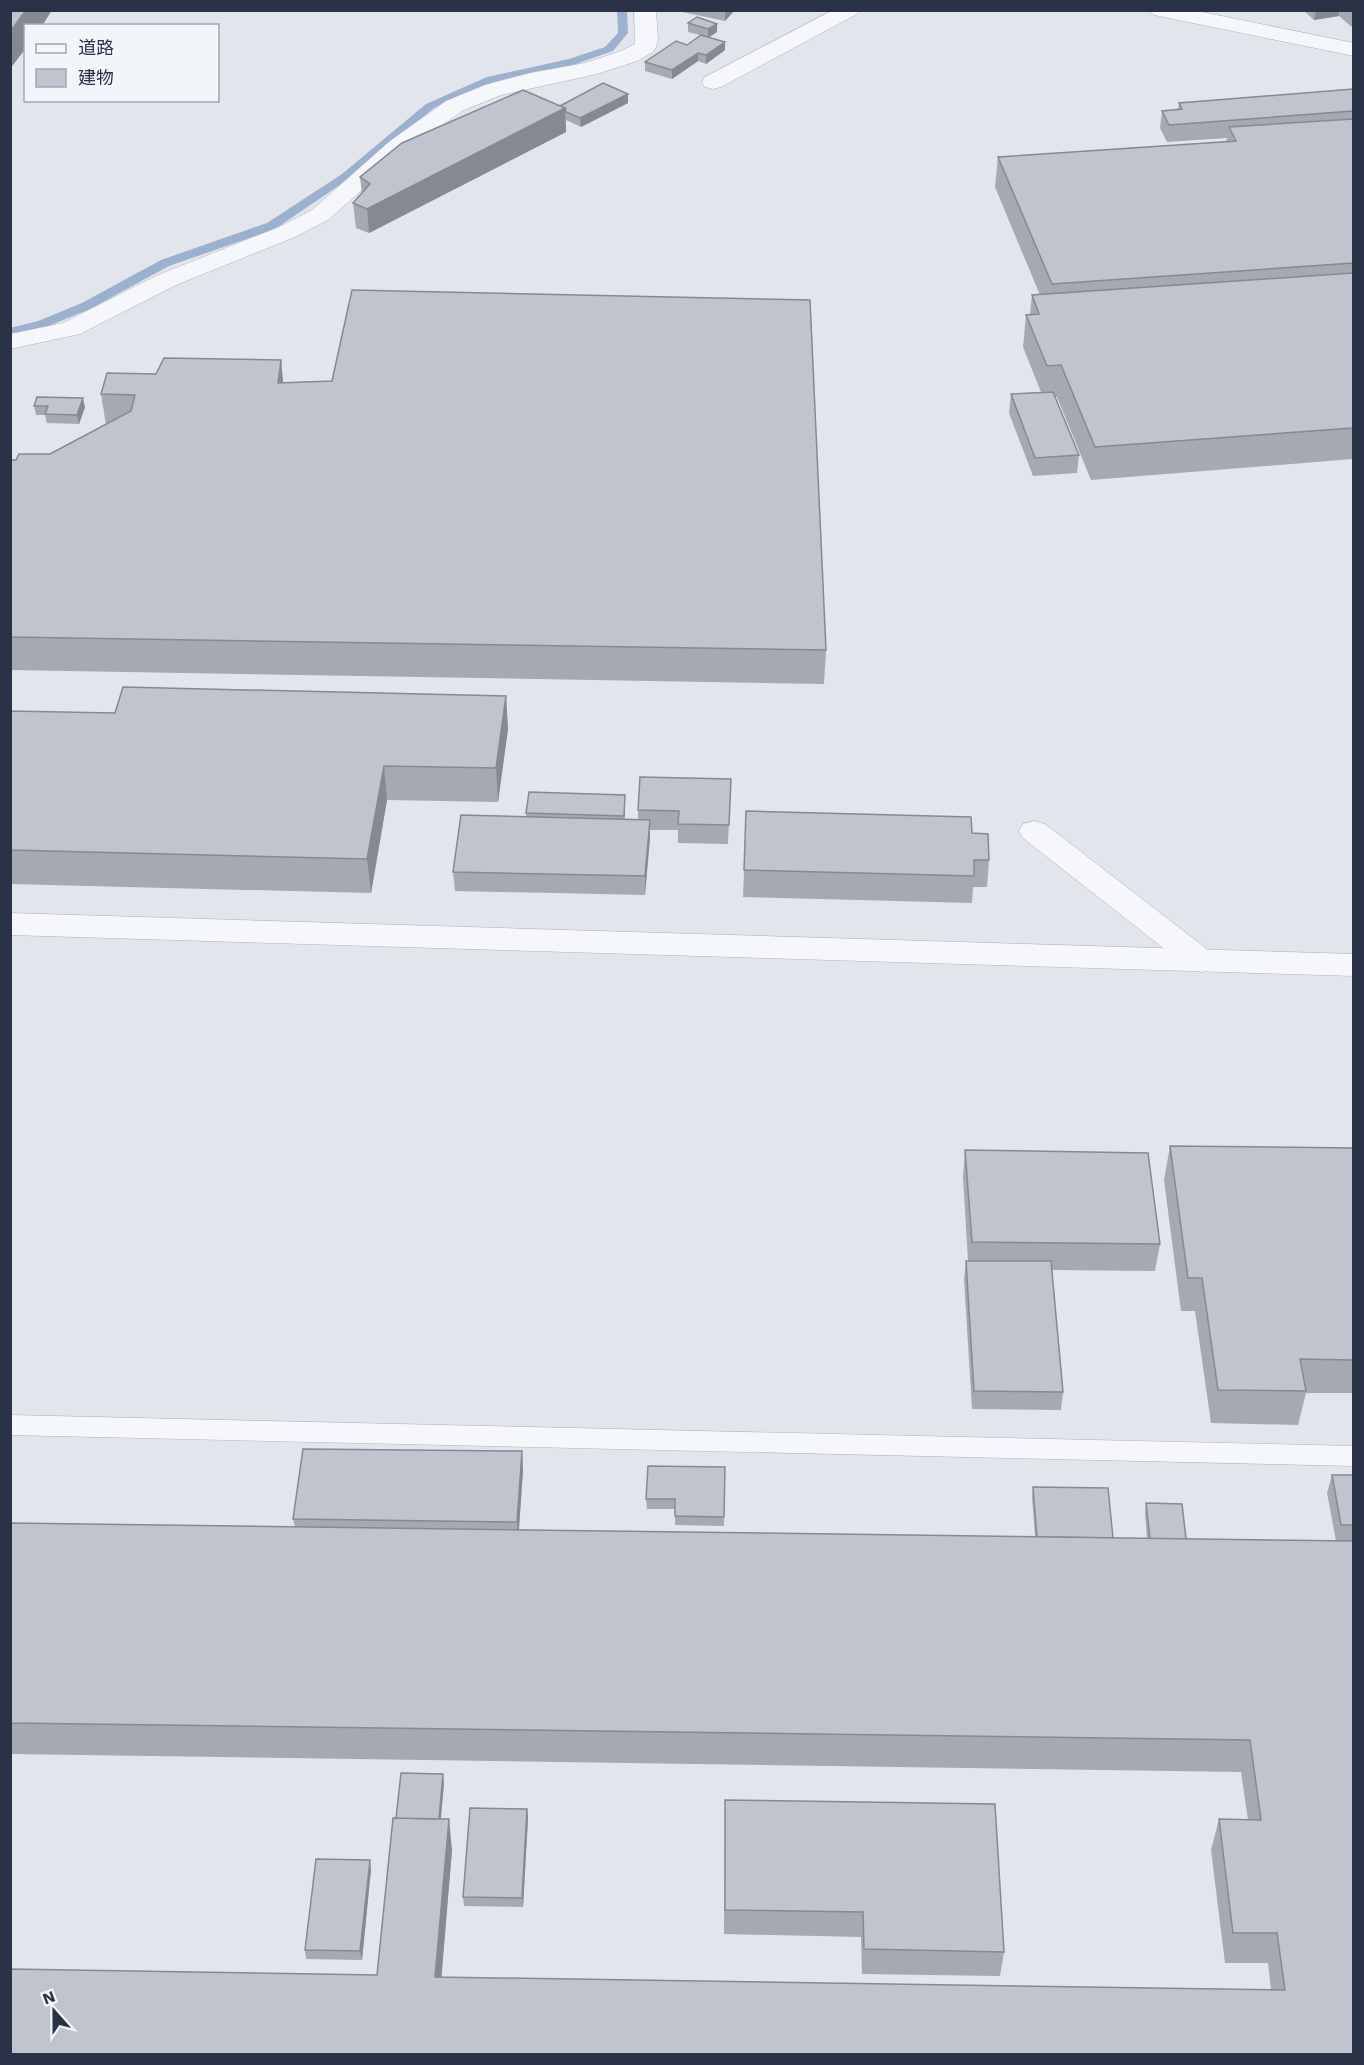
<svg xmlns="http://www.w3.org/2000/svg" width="1364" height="2065" font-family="'Work Sans','Noto Sans JP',sans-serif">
<rect width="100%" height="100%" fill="#e2e6ec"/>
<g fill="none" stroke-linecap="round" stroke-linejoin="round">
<path fill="#9bb1ce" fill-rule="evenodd" d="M 617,10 L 627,10 L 628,33 L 613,51 L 576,64 L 494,82 L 434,108 L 350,178 L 275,229 L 169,266 L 90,309 L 46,327 L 10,336 L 10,328 L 38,321 L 82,303 L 161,260 L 267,223 L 342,174 L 426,104 L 487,77 L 569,59 L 605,47 L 618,33 Z"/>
<defs>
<path id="service" d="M 10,1415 L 1354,1446 L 1354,1466 L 10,1435 Z"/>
<g id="minor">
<path d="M 634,10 L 656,10 L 658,39 L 656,47 L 653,52 L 637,61 L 597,74 L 501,95 L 462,111 L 406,151 L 328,220 L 295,237 L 176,285 L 80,334 L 10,349 L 10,334 L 63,323 L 158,275 L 279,227 L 312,210 L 390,141 L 446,101 L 485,85 L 530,73 L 585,63 L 621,51 L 635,44 Z"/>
<path d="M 833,10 L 860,10 L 857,14 L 721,87 L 713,89 L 705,87 L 702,82 L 705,77 Z"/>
<path d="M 1149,10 L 1192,10 L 1354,43 L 1354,56 L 1159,16 L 1152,14 Z"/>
<path d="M 1034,821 L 1045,824 L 1212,953 L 1217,961 L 1212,969 L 1201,972 L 1190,969 L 1023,838 L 1019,831 L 1023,824 Z"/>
</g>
<path id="tertiary" d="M 10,913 L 1354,954 L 1354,976 L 10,935 Z"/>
</defs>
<use href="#service" stroke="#aab0ba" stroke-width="1"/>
<use href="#minor" stroke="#aab0ba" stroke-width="1"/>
<use href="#tertiary" stroke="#aab0ba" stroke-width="1"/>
<use href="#service" fill="#f6f7fa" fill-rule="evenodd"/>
<use href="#minor" fill="#f6f7fa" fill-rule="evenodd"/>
<use href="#tertiary" fill="#f6f7fa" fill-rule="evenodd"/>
</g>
<g fill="#a4a9b2">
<path d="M 673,10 L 735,10 L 725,21 Z"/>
<path d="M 1303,10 L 1353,10 L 1353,28 L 1339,16 L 1314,20 Z"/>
<path d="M 688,23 L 717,24 L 717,32 L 709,37 L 725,50 L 706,64 L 698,61 L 672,79 L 645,71 L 645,62 L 687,45 L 700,35 L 688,32 Z"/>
<path d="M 1353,89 L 1353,459 L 1091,480 L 1057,397 L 1055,397 L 1079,455 L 1077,473 L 1033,476 L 1009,413 L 1011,394 L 1041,392 L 1023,347 L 1026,315 L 1030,314 L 1032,295 L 1040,295 L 995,187 L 998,157 L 1226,142 L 1227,138 L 1167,142 L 1160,128 L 1162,111 L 1178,110 L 1179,103 Z"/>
<path d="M 628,103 L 581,127 L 566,120 L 566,132 L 369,233 L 356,228 L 353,203 L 362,194 L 360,177 L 560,106 Z"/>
<path d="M 281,360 L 283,383 L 826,650 L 824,684 L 10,670 L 10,460 L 16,460 L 50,454 L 106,425 L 101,394 L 156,374 Z"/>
<path d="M 34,406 L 85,407 L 79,424 L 47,423 L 45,415 L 36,415 Z"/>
<path d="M 506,696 L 508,729 L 498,802 L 387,800 L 371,893 L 10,884 L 10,711 L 115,713 Z"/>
<path d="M 731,779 L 728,844 L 678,843 L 678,830 L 650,830 L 645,895 L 455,891 L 453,872 L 526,817 L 526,813 L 625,795 L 625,819 L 638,819 L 638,810 Z"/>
<path d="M 972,833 L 989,860 L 987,887 L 973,887 L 972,903 L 743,897 L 744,870 Z"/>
<path d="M 1170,1146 L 1353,1148 L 1353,1393 L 1306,1393 L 1298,1425 L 1211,1423 L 1195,1311 L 1181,1311 L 1164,1180 Z"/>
<path d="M 965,1150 L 1160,1244 L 1155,1271 L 1052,1270 L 1063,1392 L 1061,1410 L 972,1409 L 964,1279 L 966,1261 L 968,1261 L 963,1177 Z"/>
<path d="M 522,1451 L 523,1470 L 519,1530 L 1035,1537 L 1032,1497 L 1033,1487 L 1113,1538 L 1147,1539 L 1145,1513 L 1146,1503 L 1186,1539 L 1336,1541 L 1327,1493 L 1332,1475 L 1353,1475 L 1353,2055 L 377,1975 L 396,1818 L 444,1783 L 441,1819 L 452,1850 L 441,1977 L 1271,1990 L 1268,1963 L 1225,1963 L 1211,1850 L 1219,1819 L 1248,1820 L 1241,1772 L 10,1754 L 10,1523 L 295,1527 L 293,1519 Z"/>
<path d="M 725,1467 L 724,1526 L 675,1525 L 675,1509 L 647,1509 L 646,1499 Z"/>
<path d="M 725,1800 L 1004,1952 L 1000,1976 L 862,1974 L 861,1937 L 724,1934 Z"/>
<path d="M 527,1809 L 528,1818 L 523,1907 L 464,1906 L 463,1897 Z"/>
<path d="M 371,1869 L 362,1960 L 306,1959 L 305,1950 Z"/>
</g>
<g fill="#868991">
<path d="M 26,10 L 52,10 L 42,26 L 26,26 L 26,48 L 10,69 L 10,32 Z"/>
<path d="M 725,10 L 735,10 L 725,21 Z"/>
<path d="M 1316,10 L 1339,10 L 1339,16 L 1314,20 Z"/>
<path d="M 717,24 L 717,32 L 708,38 L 708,29 Z"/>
<path d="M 725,42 L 725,50 L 706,64 L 706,55 Z"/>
<path d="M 698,53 L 698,61 L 672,79 L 672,70 Z"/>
<path d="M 628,94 L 628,103 L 581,127 L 580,118 Z"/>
<path d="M 565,108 L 566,132 L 369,233 L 367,209 Z"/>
<path d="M 281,360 L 284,392 L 278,383 Z"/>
<path d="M 83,398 L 85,407 L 79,424 L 77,415 Z"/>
<path d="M 506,696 L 508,729 L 498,802 L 496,768 Z"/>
<path d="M 384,766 L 387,800 L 371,893 L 367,859 Z"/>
<path d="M 650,820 L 650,839 L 645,895 L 645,876 Z"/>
<path d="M 522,1451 L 523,1470 L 518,1541 L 517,1522 Z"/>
<path d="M 443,1774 L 444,1783 L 439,1836 L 438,1827 Z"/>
<path d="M 527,1809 L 528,1818 L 523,1907 L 522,1898 Z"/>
<path d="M 449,1819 L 452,1850 L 439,2007 L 435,1977 Z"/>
<path d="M 370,1860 L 371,1869 L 362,1960 L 360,1951 Z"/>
</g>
<g fill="#bfc4cf" stroke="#868991" stroke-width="1.5">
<path d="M 10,10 L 26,10 L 10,32 Z"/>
<path d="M 697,17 L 717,24 L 708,29 L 688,23 Z"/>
<path d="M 701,35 L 725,42 L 706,55 L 698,53 L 672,70 L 645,62 L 676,41 L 687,45 Z"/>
<path d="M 603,83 L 628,94 L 580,118 L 566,112 L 565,108 L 560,106 Z"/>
<path d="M 1353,89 L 1353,111 L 1169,125 L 1162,111 L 1182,109 L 1179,103 Z"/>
<path d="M 523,90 L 565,108 L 367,209 L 353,203 L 370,184 L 360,177 L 402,143 Z"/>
<path d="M 1353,119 L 1353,263 L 1052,284 L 998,157 L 1236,141 L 1229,127 Z"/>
<path d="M 1353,273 L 1353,428 L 1095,447 L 1061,365 L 1047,366 L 1026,315 L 1039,314 L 1032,295 Z"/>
<path d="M 352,290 L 810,300 L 826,650 L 10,637 L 10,460 L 16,460 L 19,454 L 50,454 L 131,411 L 135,395 L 101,394 L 107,373 L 156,374 L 164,358 L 281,360 L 278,383 L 332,381 Z"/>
<path d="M 1053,392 L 1079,455 L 1035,458 L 1011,394 Z"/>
<path d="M 37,397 L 83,398 L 77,415 L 45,414 L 48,406 L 34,406 Z"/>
<path d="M 123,687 L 506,696 L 496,768 L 384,766 L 367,859 L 10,850 L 10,711 L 115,713 Z"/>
<path d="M 640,777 L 731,779 L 729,825 L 678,824 L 679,811 L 638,810 Z"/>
<path d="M 529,792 L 625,795 L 624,816 L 526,813 Z"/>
<path d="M 746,811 L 971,817 L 972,833 L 988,834 L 989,860 L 974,860 L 974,876 L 744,870 Z"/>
<path d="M 461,815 L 650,820 L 645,876 L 453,872 Z"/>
<path d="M 1170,1146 L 1353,1148 L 1353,1360 L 1300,1359 L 1306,1391 L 1218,1390 L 1202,1278 L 1188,1278 Z"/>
<path d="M 965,1150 L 1148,1153 L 1160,1244 L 972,1242 Z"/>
<path d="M 966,1261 L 1051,1261 L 1063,1392 L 974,1391 Z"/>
<path d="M 303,1449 L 522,1451 L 517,1522 L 293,1519 Z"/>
<path d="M 648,1466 L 725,1467 L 724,1517 L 675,1516 L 675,1499 L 646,1499 Z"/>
<path d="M 1332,1475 L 1353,1475 L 1353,1525 L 1341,1525 Z"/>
<path d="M 1033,1487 L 1108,1488 L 1113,1538 L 1037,1537 Z"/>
<path d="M 1146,1503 L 1182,1504 L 1186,1539 L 1150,1539 Z"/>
<path d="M 10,1523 L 1353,1541 L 1353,2055 L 10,2055 L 10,1969 L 377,1975 L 393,1818 L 449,1819 L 435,1977 L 1285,1990 L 1277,1933 L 1233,1933 L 1219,1819 L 1261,1820 L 1250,1740 L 10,1723 Z"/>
<path d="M 401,1773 L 443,1774 L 439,1819 L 396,1818 Z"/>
<path d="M 725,1800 L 995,1804 L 1004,1952 L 864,1949 L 863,1912 L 725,1910 Z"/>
<path d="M 470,1808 L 527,1809 L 522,1898 L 463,1897 Z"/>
<path d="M 316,1859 L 370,1860 L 360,1951 L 305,1950 Z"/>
</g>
<rect width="1364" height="2065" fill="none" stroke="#293246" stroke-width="24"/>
<rect x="24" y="24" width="195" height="78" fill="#f2f5f9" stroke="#a2a7b1" stroke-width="1.5"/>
<rect x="36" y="44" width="30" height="9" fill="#f6f7fa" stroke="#a2a7b1" stroke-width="1.5"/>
<text x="78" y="54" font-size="18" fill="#293246">道路</text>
<rect x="36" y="69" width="30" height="18" fill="#bfc4cf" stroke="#a2a7b1" stroke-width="1.5"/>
<text x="78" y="84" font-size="18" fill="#293246">建物</text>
<g transform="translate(54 2011) rotate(339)" stroke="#f2f5f9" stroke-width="4.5" paint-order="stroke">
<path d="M0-4.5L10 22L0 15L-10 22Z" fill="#293246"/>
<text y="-9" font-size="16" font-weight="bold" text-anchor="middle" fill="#293246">N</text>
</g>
</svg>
